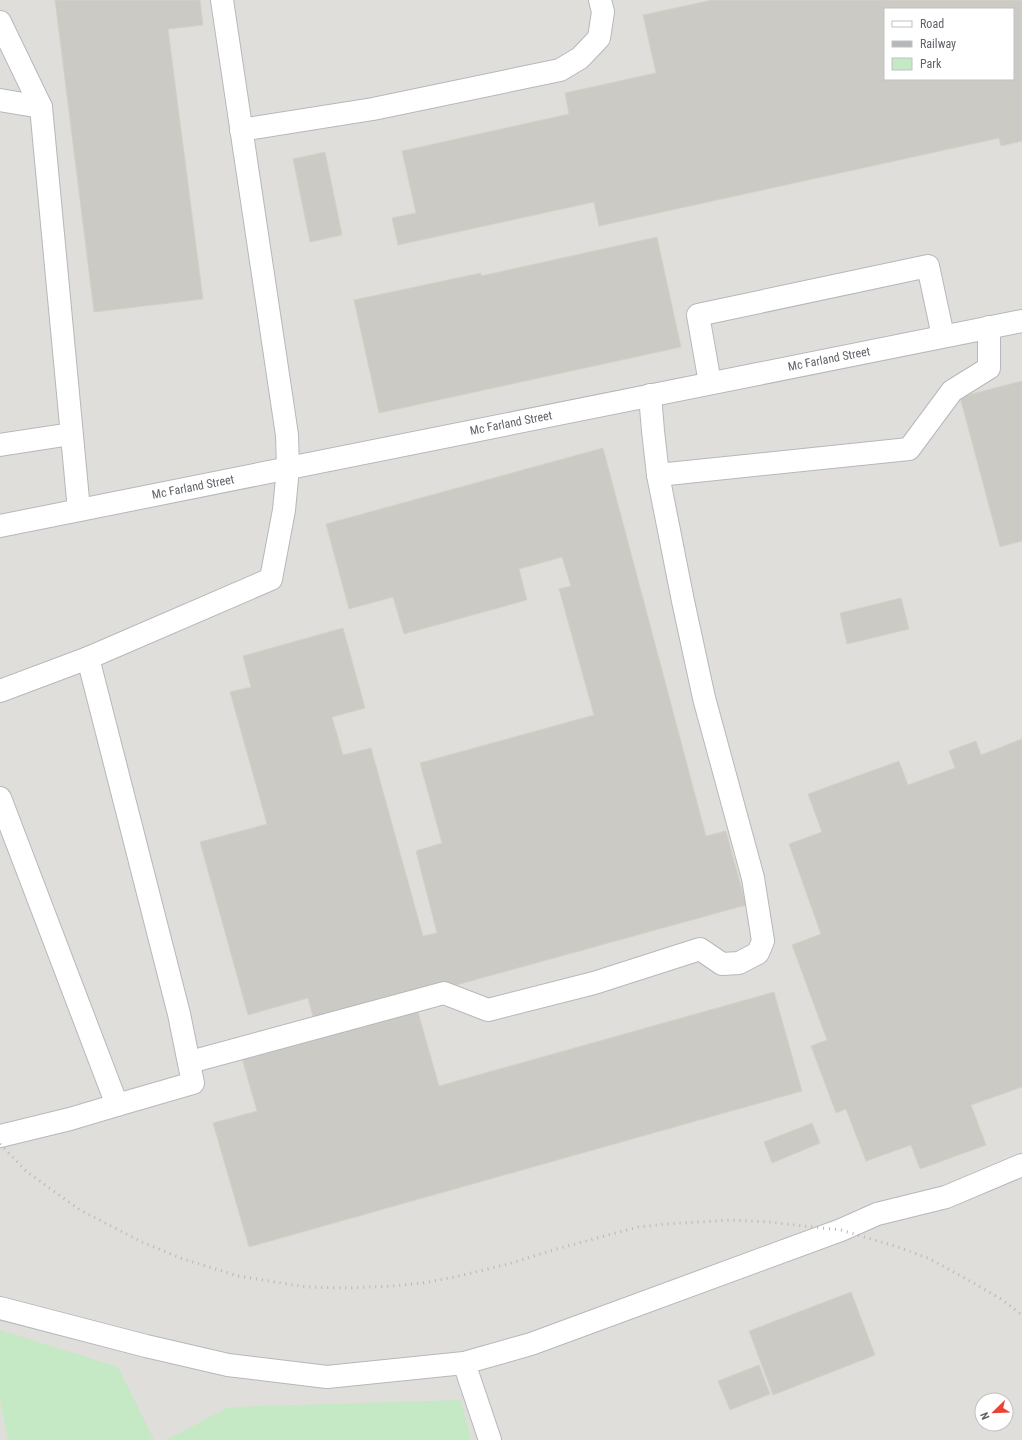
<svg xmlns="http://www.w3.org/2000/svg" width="1022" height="1440" font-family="'Roboto Condensed',sans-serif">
<rect width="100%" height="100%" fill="#f1efe8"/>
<path fill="#e0deda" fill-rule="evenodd" d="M 0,0 L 1022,0 L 1022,1440 L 0,1440 ZM 885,9 L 1013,9 L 1013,79 L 885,79 ZM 982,1400 L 1006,1400 L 1006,1424 L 982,1424 Z"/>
<g fill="#c5e8c5">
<path d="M 0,1330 L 118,1367 L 154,1440 L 8,1440 L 0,1401 Z"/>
<path d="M 461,1400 L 471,1440 L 166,1440 L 229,1407 Z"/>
</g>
<g fill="#cccac5" stroke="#d6d1c6" fill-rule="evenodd">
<path d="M 55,0 L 200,0 L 203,25 L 168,29 L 203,299 L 94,312 Z"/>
<path d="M 712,0 L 1022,0 L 1022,141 L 1001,146 L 999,138 L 599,226 L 594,202 L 398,245 L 392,218 L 416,213 L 402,151 L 569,114 L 565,93 L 656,73 L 643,15 ZM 885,9 L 1013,9 L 1013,79 L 885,79 Z"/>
<path d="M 325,152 L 342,235 L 310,242 L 293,159 Z"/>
<path d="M 657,237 L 681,347 L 379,413 L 354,300 L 481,273 L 481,276 Z"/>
<path d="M 1022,381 L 1022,541 L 1000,547 L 960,397 Z"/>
<path d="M 603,448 L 706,836 L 726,831 L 746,905 L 315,1024 L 308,998 L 248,1015 L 200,842 L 267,824 L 230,692 L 251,687 L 243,656 L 343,628 L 365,708 L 332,717 L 343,755 L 371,748 L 423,936 L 437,933 L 416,851 L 442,843 L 420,763 L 594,715 L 559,589 L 571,586 L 562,557 L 519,569 L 527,600 L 404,634 L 393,597 L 349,609 L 326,524 Z"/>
<path d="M 901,598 L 909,629 L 847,644 L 840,613 Z"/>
<path d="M 1022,739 L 1022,1087 L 971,1105 L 986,1145 L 920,1169 L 911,1145 L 866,1161 L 846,1109 L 836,1113 L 811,1046 L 827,1040 L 792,945 L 821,934 L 789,844 L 822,832 L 808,794 L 899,761 L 908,785 L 955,768 L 949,751 L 976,741 L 981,755 Z"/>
<path d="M 774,992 L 802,1091 L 249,1247 L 213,1123 L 257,1111 L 241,1055 L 416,1005 L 439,1086 Z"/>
<path d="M 812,1123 L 820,1143 L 772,1163 L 764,1142 Z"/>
<path d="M 851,1292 L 875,1355 L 773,1395 L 749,1331 Z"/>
<path d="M 759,1365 L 770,1394 L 730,1410 L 718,1381 Z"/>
</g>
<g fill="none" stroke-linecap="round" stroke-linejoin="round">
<defs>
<g id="minor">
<path d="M 0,22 L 41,107 L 79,510"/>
<path d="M 0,100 L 41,107"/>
<path d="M 241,130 L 373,109 L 560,70 L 580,58 L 599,38 L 603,12 L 600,0"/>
<path d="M 710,383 L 698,315 L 928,266 L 943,336"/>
<path d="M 0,445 L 71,434"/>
<path d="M 658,475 L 909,449 L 952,391 L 989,368 L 989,327"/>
<path d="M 0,526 L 1022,321"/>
<path d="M 88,658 L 271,579 L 284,510 L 288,468 L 287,435 L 222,0"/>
<path d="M 0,691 L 88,658 L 179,1014 L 193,1083 L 117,1105 L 0,798"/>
<path d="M 190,1062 L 444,993 L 488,1010 L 594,983 L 700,949 L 722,964 L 739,963 L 758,953 L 763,941 L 753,878 L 704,698 L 683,601 L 658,475 L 653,431 L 650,395"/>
<path d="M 0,1136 L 70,1119 L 117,1105"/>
<path d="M 0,1308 L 146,1346 L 228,1365 L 327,1377 L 464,1363 L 531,1344 L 841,1230 L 877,1214 L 946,1197 L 1022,1165"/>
<path d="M 464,1363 L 490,1440"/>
</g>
</defs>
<use href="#minor" stroke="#b5b8bc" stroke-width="24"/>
<use href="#minor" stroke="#fff" stroke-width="22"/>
<path stroke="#b6b7b8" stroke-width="3" stroke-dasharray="1 5" stroke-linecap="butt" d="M 0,1144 L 27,1172 L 80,1210 L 142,1242 L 183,1259 L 238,1276 L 306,1287 L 349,1288 L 393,1286 L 423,1283 L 455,1277 L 508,1264 L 560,1248 L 638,1227 L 666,1224 L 731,1220 L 768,1222 L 841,1230 L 901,1248 L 930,1259 L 977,1285 L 1001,1299 L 1022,1315"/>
</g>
<g text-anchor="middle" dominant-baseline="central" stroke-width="3.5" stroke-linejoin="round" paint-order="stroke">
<g font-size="12" fill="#5f6368" stroke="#fff">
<text transform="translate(829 359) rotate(-11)">Mc Farland Street</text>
<text transform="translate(511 423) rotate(-11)">Mc Farland Street</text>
<text transform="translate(193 487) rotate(-11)">Mc Farland Street</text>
</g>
</g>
<rect x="884" y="8" width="130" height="72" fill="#ffffff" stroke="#bfc1c3"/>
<rect x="892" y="21" width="20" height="6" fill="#ffffff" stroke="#bfc1c3"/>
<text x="920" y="28" font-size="12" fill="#5f6368">Road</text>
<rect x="892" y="41" width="20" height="6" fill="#b6b7b8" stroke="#bfc1c3"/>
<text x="920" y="48" font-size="12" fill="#5f6368">Railway</text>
<rect x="892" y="58" width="20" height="12" fill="#c5e8c5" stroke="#bfc1c3"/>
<text x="920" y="68" font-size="12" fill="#5f6368">Park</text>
<g transform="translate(994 1412) rotate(247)"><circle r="19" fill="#ffffff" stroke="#bfc1c3"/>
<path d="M0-3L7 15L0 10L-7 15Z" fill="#ea4335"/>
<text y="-6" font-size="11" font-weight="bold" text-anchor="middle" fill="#5f6368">N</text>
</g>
</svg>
